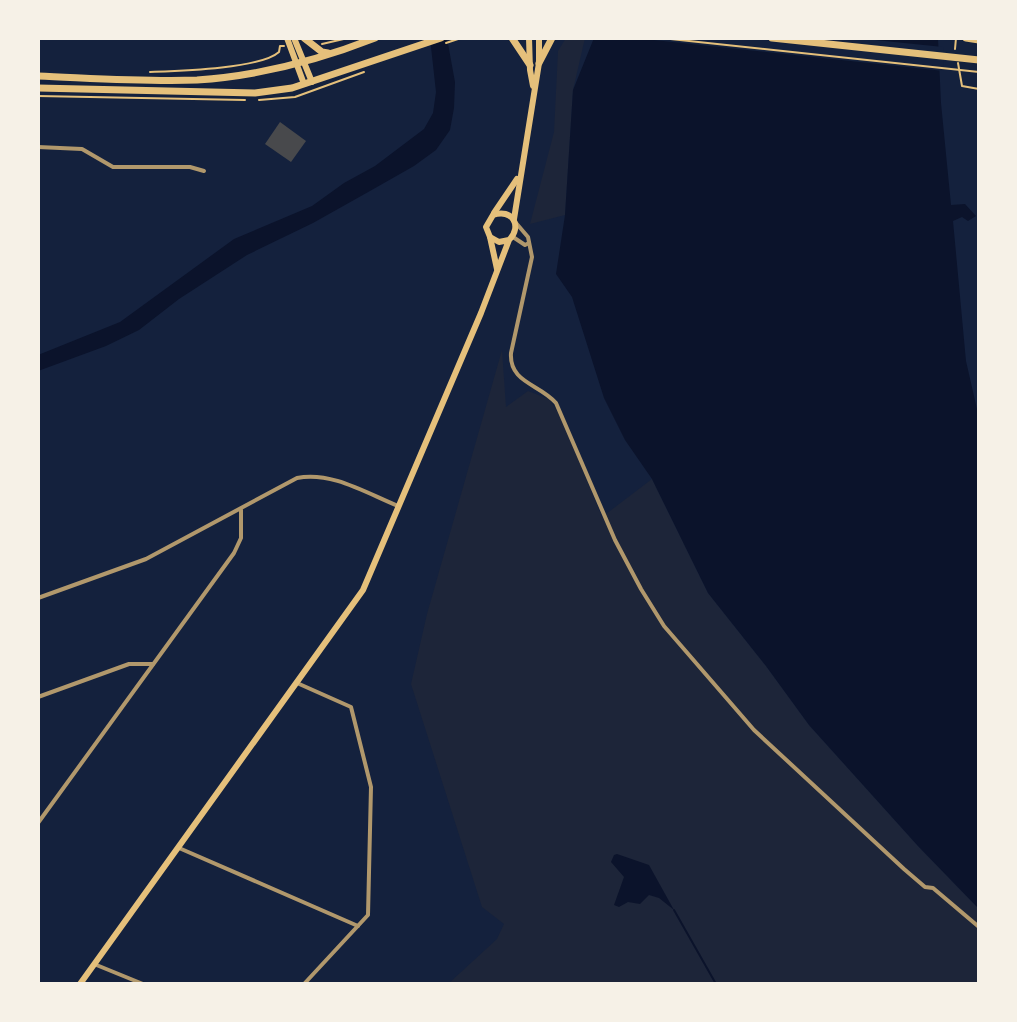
<svg xmlns="http://www.w3.org/2000/svg" width="1017" height="1022" font-family="Roboto,sans-serif">
<rect width="100%" height="100%" fill="#14213d"/>
<g fill="#1d2539">
<path d="M 566,38 L 585,38 L 573,90 L 565,215 L 530,224 L 554,132 L 558,51 Z"/>
<path d="M 502,350 L 506,407 L 528,391 L 549,399 L 560,415 L 602,517 L 652,479 L 708,593 L 766,666 L 809,725 L 918,846 L 979,909 L 979,984 L 448,984 L 497,939 L 504,924 L 482,907 L 411,684 L 427,614 Z"/>
</g>
<g fill="#0b132b">
<path d="M 430,38 L 447,38 L 455,82 L 454,108 L 450,130 L 436,150 L 414,166 L 370,191 L 313,223 L 247,255 L 179,299 L 139,330 L 106,346 L 38,371 L 38,355 L 120,322 L 234,239 L 312,206 L 344,183 L 375,166 L 424,129 L 433,113 L 436,92 Z"/>
<path d="M 594,38 L 938,38 L 941,103 L 951,205 L 965,204 L 976,216 L 968,221 L 962,217 L 953,221 L 966,361 L 979,418 L 979,909 L 918,846 L 809,725 L 766,666 L 708,593 L 652,479 L 625,440 L 604,398 L 572,297 L 556,274 L 565,215 L 573,90 Z"/>
<path d="M 617,854 L 649,865 L 674,910 L 659,898 L 649,895 L 640,904 L 628,902 L 619,907 L 614,905 L 624,877 L 611,862 L 614,855 Z"/>
</g>
<path fill="#14213d" d="M 635,38 L 856,38 L 943,47 L 944,71 Z"/>
<g fill="none" stroke-linecap="round" stroke-linejoin="round">
<path stroke="#0b132b" stroke-width="2" d="M 674,910 L 716,984"/>
</g>
<path fill="#48494c" d="M 280,122 L 306,141 L 291,162 L 265,144 Z"/>
<g fill="none" stroke-linecap="round" stroke-linejoin="round">
<g stroke="#e5c07b" stroke-width="2">
<path d="M 661,38 L 979,72"/>
<path d="M 446,43 L 461,38"/>
<path d="M 322,44 L 348,38"/>
<path d="M 955,49 L 956,38"/>
<path d="M 958,63 L 962,86 L 979,89"/>
<path d="M 150,72 C 177,71 260,69 279,52 L 280,46 L 284,46"/>
<path d="M 38,96 L 245,100"/>
<path d="M 259,100 L 295,97 L 364,72"/>
</g>
<g stroke="#b1986c" stroke-width="4">
<path d="M 38,147 L 82,149 L 113,167 L 190,167 L 204,171"/>
<path d="M 516,223 L 528,237 L 532,257 L 511,353 C 509,383 540,384 556,403 L 615,540 L 641,589 L 664,626 L 754,730 L 904,869 L 925,887 L 933,888 L 979,927"/>
<path d="M 513,237 L 525,245 L 529,243"/>
<path d="M 38,598 L 146,559 L 297,478 C 331,471 366,493 398,506"/>
<path d="M 297,683 L 351,707 L 371,787 L 368,915 L 304,984"/>
<path d="M 38,697 L 129,664 L 153,664"/>
<path d="M 38,823 L 234,553 L 241,538 L 241,510"/>
<path d="M 179,848 L 358,926"/>
<path d="M 94,964 L 143,984"/>
</g>
<g stroke="#e5c07b" stroke-width="6">
<path d="M 287,38 L 304,84"/>
<path d="M 294,38 L 312,82"/>
<path d="M 529,38 L 530,70 L 533,86"/>
<path d="M 494,213 L 517,179"/>
<path d="M 514,219 L 539,63 L 539,38"/>
<path d="M 490,237 L 497,269"/>
<path d="M 80,984 L 363,590 L 481,313 L 509,240 C 523,226 512,208 493,215 L 486,227 L 490,237 L 499,242 L 509,240"/>
</g>
<g stroke="#e5c07b" stroke-width="7">
<path d="M 304,38 L 322,52 L 328,53"/>
<path d="M 512,38 L 530,65"/>
<path d="M 772,38 L 979,60"/>
<path d="M 966,38 L 979,40"/>
<path d="M 539,63 L 552,38"/>
<path d="M 38,76 C 90,78 144,82 197,80 C 257,76 319,60 375,38"/>
<path d="M 38,88 L 255,93 L 292,88 L 441,38"/>
</g>
</g>
<rect width="1017" height="1022" fill="none" stroke="#f6f1e7" stroke-width="80"/>
</svg>
